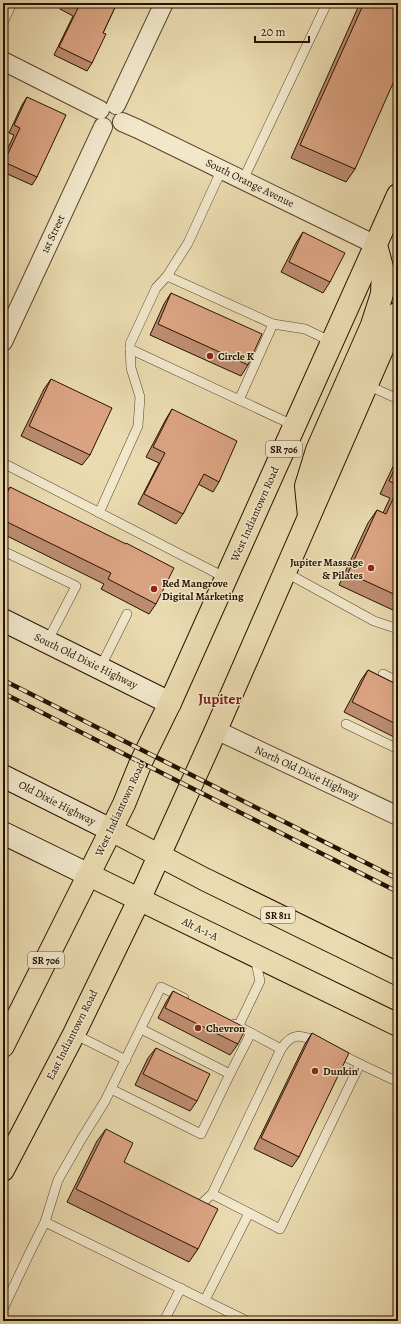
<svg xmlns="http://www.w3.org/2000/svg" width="401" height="1324" font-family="Alegreya,serif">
<rect width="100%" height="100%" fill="#eadaaf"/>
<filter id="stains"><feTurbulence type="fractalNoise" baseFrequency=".005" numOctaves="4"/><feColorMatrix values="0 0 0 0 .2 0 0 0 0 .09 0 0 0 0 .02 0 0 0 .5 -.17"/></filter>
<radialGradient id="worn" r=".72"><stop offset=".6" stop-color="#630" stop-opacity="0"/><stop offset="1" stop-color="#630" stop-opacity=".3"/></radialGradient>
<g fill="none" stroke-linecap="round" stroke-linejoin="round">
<defs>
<g id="lane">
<path d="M 3,23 L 12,3"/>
<path d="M 243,180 L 327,3"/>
<path d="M 167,276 L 273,324 L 239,400"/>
<path d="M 273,324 L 305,329 L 332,342"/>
<path d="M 130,349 L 295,426"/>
<path d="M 367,385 L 398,399"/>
<path d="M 3,463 L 226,578"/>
<path d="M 99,513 L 138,426 L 140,397 L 131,368 L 130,344 L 156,288 L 167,276 L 188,243 L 222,169"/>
<path d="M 3,551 L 76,586 L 47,642"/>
<path d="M 285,572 L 374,621 L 398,629"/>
<path d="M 100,668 L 127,614"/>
<path d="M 383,674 L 398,682"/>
<path d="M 346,724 L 398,749"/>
<path d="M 234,1024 L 281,1049 C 293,1031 301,1035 319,1043"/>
<path d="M 238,1027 L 260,981 L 255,958"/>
<path d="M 74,1034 L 126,1060"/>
<path d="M 336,1052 L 360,1064"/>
<path d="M 230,1074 L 251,1033"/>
<path d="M 111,1089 L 201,1134 L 230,1074 L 141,1029"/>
<path d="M 212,1194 L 280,1229 L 360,1064 L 398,1082"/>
<path d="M 195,1203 L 200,1205 L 212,1194 L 281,1049"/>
<path d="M 45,1222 L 247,1321"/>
<path d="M 205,1300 L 249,1213"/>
<path d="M 3,1309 L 30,1252 L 45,1222 L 58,1180 L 82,1138 L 105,1101 L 161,987 L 184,998"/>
<path d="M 164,1321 L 181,1288"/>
</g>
<g id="street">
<path d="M 3,61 L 100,110"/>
<path d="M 116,105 L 164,3"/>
<path d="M 122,122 L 138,129 L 376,245"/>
<path d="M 3,342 L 103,127"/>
<path d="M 216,730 L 398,816"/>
</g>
<g id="secondary">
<path d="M 3,620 L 170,703"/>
<path d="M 3,776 L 111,830"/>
<path d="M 3,833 L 89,875"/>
</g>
<g id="primary">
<path d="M 309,516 L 306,486 L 317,450 L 372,325 L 382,294 L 383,271 L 376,245"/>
<path d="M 111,830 L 204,879 L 398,974"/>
<path d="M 89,875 L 398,1025"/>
<path d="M 3,1046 L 124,804 L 141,762 L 170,703 L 398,195"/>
<path d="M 3,1170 L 74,1034 L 139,900 L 216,730 L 398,313"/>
</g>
</defs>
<use href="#lane" stroke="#57442c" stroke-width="10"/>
<use href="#street" stroke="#57442c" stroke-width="20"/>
<use href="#secondary" stroke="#261200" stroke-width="24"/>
<use href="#primary" stroke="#261200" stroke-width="24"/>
<use href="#lane" stroke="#f1e7cb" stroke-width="9"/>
<use href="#street" stroke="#f1e7cb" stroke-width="18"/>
<use href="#secondary" stroke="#f1e7cb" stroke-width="22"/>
<use href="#primary" stroke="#eadaaf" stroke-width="22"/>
<defs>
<g id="rail">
<path d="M 3,680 L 398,879"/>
<path d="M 3,693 L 398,892"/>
</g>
</defs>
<use href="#rail" stroke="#261200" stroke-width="4.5"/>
<use href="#rail" stroke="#f1e7cb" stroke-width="3" stroke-dasharray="9" stroke-linecap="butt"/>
</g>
<g fill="#bc8c70" stroke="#261200">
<path d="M 63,3 L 117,3 L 103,33 L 92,63 L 87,71 L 54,55 L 73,16 L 60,9 Z"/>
<path d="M 360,3 L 398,3 L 355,169 L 346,182 L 291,158 Z"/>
<path d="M 27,97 L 37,177 L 32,185 L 3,172 L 3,159 L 14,135 L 9,133 L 22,105 Z"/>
<path d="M 303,232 L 330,282 L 323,293 L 281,272 L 296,243 Z"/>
<path d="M 171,293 L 248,365 L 241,376 L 150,335 L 164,304 Z"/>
<path d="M 51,379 L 90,455 L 82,465 L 21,436 L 44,389 Z"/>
<path d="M 172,409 L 219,482 L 213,492 L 198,484 L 183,514 L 176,524 L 138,504 L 159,463 L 146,457 L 166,419 Z"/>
<path d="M 398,456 L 398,606 L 395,611 L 339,585 L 368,523 L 377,510 L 383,513 L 390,498 L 380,494 Z"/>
<path d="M 10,487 L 156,604 L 149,614 L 101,589 L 104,584 L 3,534 L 3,496 Z"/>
<path d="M 368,670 L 398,685 L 398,739 L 344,712 L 361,680 Z"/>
<path d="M 173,991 L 238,1044 L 230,1055 L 158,1018 L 166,1002 Z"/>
<path d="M 312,1033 L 299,1157 L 292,1167 L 254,1149 L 305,1044 Z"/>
<path d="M 156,1048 L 197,1101 L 190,1111 L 135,1085 L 148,1058 Z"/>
<path d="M 106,1129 L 124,1162 L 198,1249 L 189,1262 L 67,1202 L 97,1141 Z"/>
</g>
<g fill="#dba382" stroke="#261200">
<path d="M 68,3 L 117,3 L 103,33 L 106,34 L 92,63 L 59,47 L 78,8 Z"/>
<path d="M 364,3 L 398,3 L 398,72 L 355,169 L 300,145 Z"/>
<path d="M 27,97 L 66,115 L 37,177 L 4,162 L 20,128 L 14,125 Z"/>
<path d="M 303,232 L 345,253 L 330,282 L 289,262 Z"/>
<path d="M 171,293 L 262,334 L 248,365 L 158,324 Z"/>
<path d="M 51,379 L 112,408 L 90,455 L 29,426 Z"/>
<path d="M 172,409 L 237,441 L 219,482 L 204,474 L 183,514 L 144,494 L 165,453 L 153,447 Z"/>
<path d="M 398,462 L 398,485 L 389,481 Z"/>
<path d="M 10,487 L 126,544 L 126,543 L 174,568 L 156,604 L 108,579 L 111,573 L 3,520 L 3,501 Z"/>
<path d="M 398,488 L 398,596 L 348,573 L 377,510 L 386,514 Z"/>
<path d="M 368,670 L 398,685 L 398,725 L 352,702 Z"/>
<path d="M 173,991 L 246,1028 L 238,1044 L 165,1008 Z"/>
<path d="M 312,1033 L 349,1053 L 299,1157 L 261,1138 Z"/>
<path d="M 156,1048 L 210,1074 L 197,1101 L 143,1074 Z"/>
<path d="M 106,1129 L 133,1143 L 124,1162 L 218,1209 L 198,1249 L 76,1189 Z"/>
</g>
<g fill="#8f2418" stroke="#f1e7cb" stroke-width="1.5">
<circle cx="210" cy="356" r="4"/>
<circle cx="371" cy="568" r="4"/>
<circle cx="154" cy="589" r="4"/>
<circle cx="198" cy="1028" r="4"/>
<circle cx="315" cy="1071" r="4"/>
</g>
<g text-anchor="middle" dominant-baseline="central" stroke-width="3" stroke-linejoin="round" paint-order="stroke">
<g fill="#f1e7cb" stroke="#63523d" stroke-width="1">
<rect x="266" y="441" width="36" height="16" rx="3"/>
<rect x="261" y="907" width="34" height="16" rx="3"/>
<rect x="28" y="952" width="36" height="16" rx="3"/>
</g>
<g font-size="10" font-weight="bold" fill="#261200">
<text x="284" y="449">SR 706</text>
<text x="278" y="915">SR 811</text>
<text x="46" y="960">SR 706</text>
</g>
<g font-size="11" fill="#261200" stroke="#f1e7cb">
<text transform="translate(250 183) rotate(26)">South Orange Avenue</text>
<text transform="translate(53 234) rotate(-65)">1st Street</text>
<text transform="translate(255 514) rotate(-66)">West Indiantown Road</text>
<text transform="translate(86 661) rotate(26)">South Old Dixie Highway</text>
<text transform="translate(307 773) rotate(25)">North Old Dixie Highway</text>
<text transform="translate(57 803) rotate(27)">Old Dixie Highway</text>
<text transform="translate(120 809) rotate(-65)">West Indiantown Road</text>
<text transform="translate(200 929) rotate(26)">Alt A-1-A</text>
<text transform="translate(72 1035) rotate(-63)">East Indiantown Road</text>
</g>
<g font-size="11" font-weight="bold" fill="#261200" stroke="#f1e7cb" text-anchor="start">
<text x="218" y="356">Circle K</text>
<text x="363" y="562" text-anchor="end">Jupiter Massage<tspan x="363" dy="13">&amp; Pilates</tspan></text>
<text x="162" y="583">Red Mangrove<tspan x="162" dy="13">Digital Marketing</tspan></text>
<text x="206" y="1028">Chevron</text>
<text x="323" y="1071">Dunkin'</text>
</g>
<g font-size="15" font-weight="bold" fill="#7a1f14" stroke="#f1e7cb">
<text x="220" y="699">Jupiter</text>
</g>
</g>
<rect width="401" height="1324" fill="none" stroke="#eadaaf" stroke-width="16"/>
<rect x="4" y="4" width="393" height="1316" fill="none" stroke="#261200" stroke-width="2"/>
<rect x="8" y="8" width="385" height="1308" fill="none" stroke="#261200"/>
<path d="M255 36v6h54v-6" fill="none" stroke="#261200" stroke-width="2"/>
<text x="261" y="36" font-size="12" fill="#261200" stroke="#f1e7cb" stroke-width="3" paint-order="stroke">20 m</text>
<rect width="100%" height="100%" filter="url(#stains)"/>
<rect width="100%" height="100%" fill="url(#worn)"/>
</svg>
